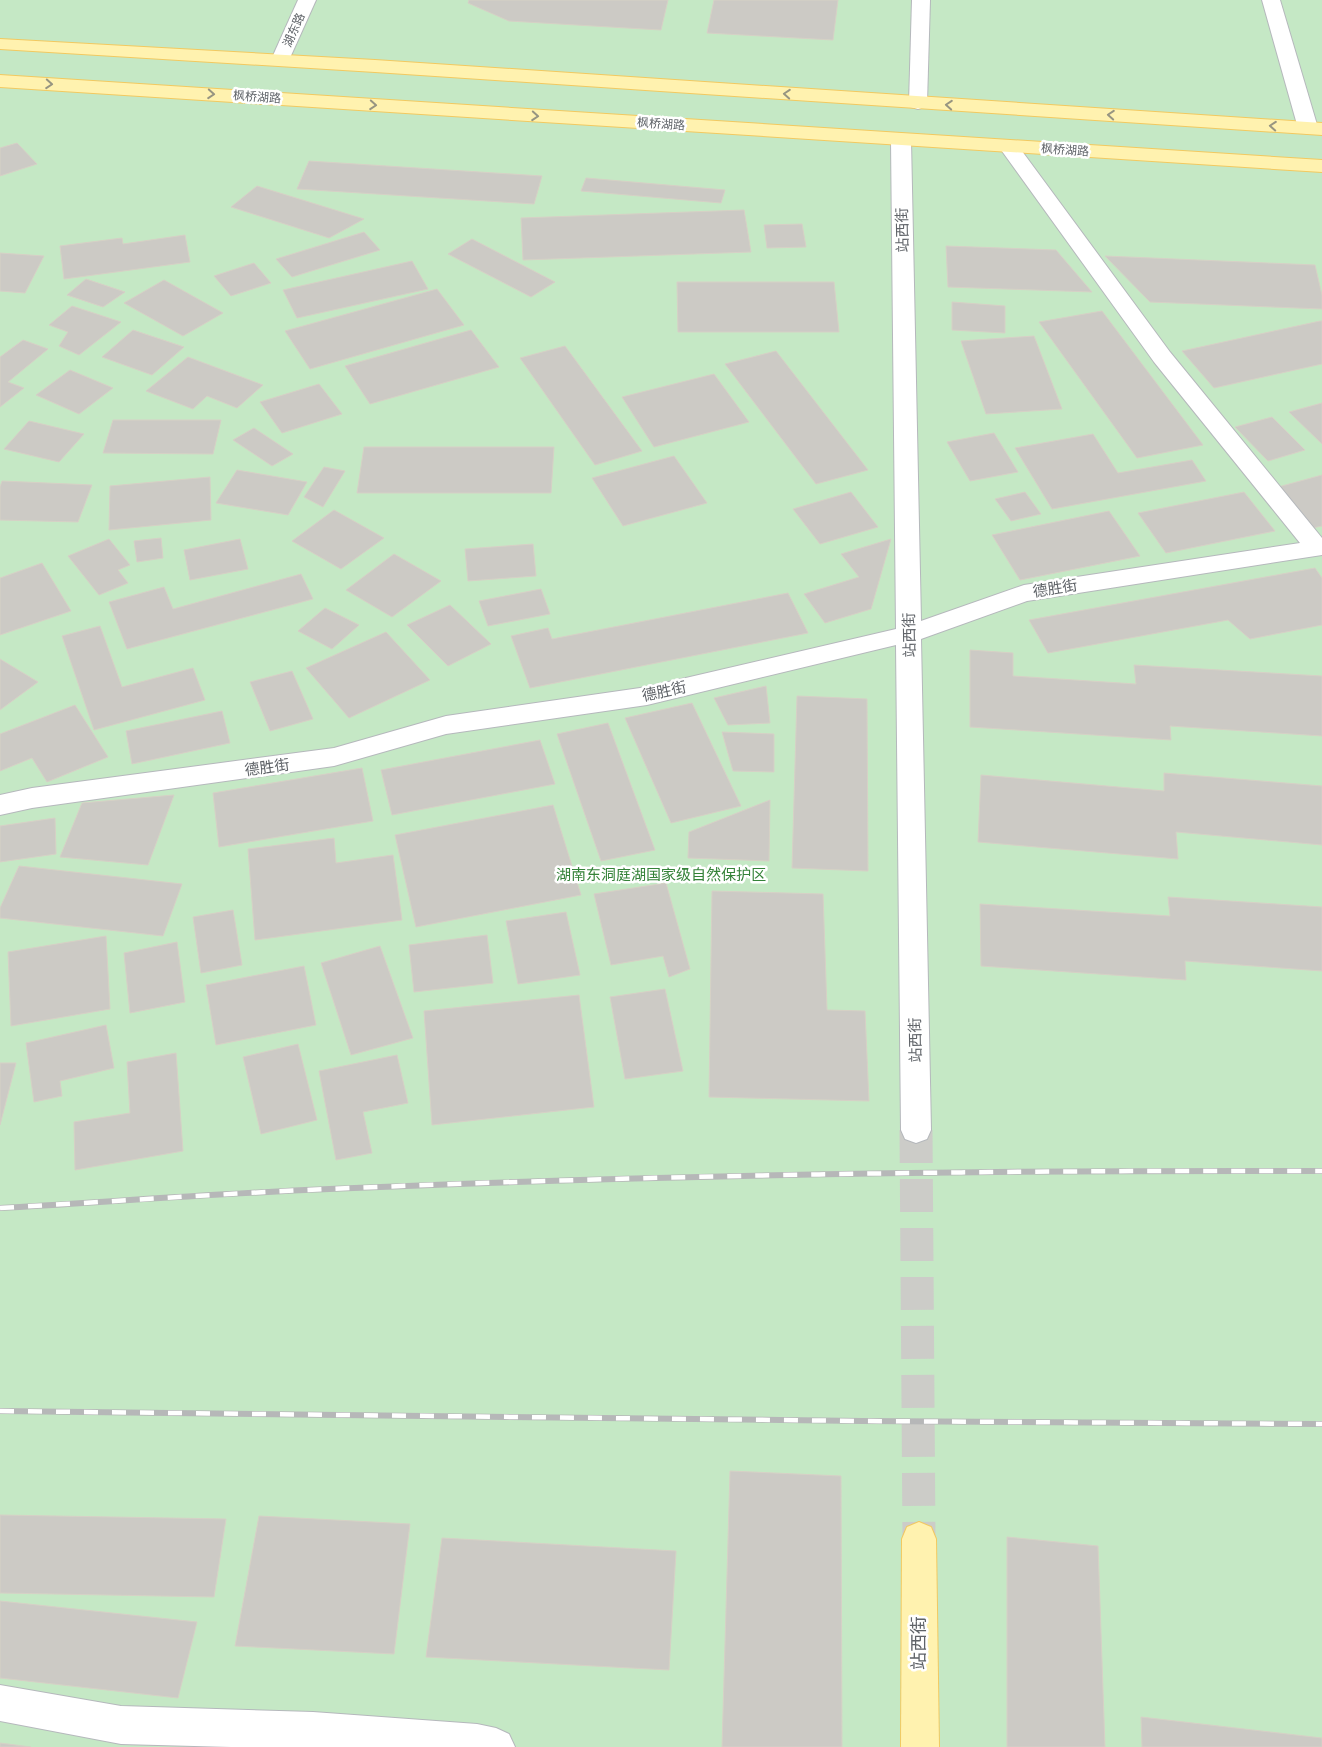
<svg xmlns="http://www.w3.org/2000/svg" width="1322" height="1747" font-family="Helvetica,'Noto Sans SC',sans-serif">
<rect width="100%" height="100%" fill="#f1efe8"/>
<rect fill="#c5e8c5" x="0" y="0" width="1322" height="1747"/>
<g fill="#cccac5" stroke="#d6d1c6">
<path d="M 469,0 L 668,0 L 661,30 L 509,21 L 468,3 Z"/>
<path d="M 714,0 L 838,0 L 833,40 L 707,33 Z"/>
<path d="M 17,143 L 37,164 L 0,176 L 0,148 Z"/>
<path d="M 309,161 L 542,176 L 534,204 L 297,189 Z"/>
<path d="M 586,178 L 725,190 L 721,203 L 581,191 Z"/>
<path d="M 257,186 L 364,219 L 329,238 L 231,207 Z"/>
<path d="M 744,210 L 751,252 L 523,260 L 521,218 Z"/>
<path d="M 802,224 L 806,247 L 767,248 L 764,225 Z"/>
<path d="M 364,232 L 380,250 L 292,277 L 276,259 Z"/>
<path d="M 185,235 L 190,262 L 64,279 L 60,246 L 122,238 L 123,244 Z"/>
<path d="M 472,239 L 555,282 L 531,297 L 448,254 Z"/>
<path d="M 946,246 L 1056,250 L 1092,292 L 948,287 Z"/>
<path d="M 0,253 L 44,256 L 25,293 L 0,291 Z"/>
<path d="M 1105,256 L 1315,265 L 1322,295 L 1322,309 L 1150,302 Z"/>
<path d="M 412,261 L 428,289 L 297,318 L 283,290 Z"/>
<path d="M 254,263 L 271,283 L 231,296 L 214,276 Z"/>
<path d="M 86,279 L 125,292 L 103,307 L 67,295 Z"/>
<path d="M 164,280 L 223,313 L 183,336 L 124,303 Z"/>
<path d="M 677,282 L 834,282 L 839,332 L 678,332 Z"/>
<path d="M 437,289 L 464,325 L 310,369 L 285,331 Z"/>
<path d="M 952,302 L 1005,306 L 1005,333 L 952,330 Z"/>
<path d="M 72,306 L 121,322 L 79,355 L 59,346 L 68,332 L 49,325 Z"/>
<path d="M 1102,311 L 1203,445 L 1137,458 L 1039,322 Z"/>
<path d="M 1320,321 L 1322,321 L 1322,364 L 1214,388 L 1182,351 Z"/>
<path d="M 133,330 L 184,347 L 152,375 L 102,357 Z"/>
<path d="M 471,330 L 499,367 L 370,404 L 345,366 Z"/>
<path d="M 1034,336 L 1062,409 L 986,414 L 961,341 Z"/>
<path d="M 23,340 L 48,349 L 8,382 L 24,388 L 0,407 L 0,357 Z"/>
<path d="M 565,346 L 642,451 L 595,465 L 520,358 Z"/>
<path d="M 776,351 L 868,470 L 816,484 L 725,364 Z"/>
<path d="M 188,357 L 263,385 L 237,408 L 207,396 L 193,409 L 146,391 Z"/>
<path d="M 70,370 L 113,388 L 79,414 L 36,395 Z"/>
<path d="M 714,374 L 749,422 L 654,447 L 622,397 Z"/>
<path d="M 319,384 L 342,414 L 282,433 L 260,402 Z"/>
<path d="M 1322,403 L 1322,444 L 1289,412 Z"/>
<path d="M 1272,417 L 1305,450 L 1268,461 L 1235,427 Z"/>
<path d="M 113,420 L 221,420 L 213,454 L 103,453 Z"/>
<path d="M 29,421 L 84,434 L 59,462 L 4,449 Z"/>
<path d="M 254,428 L 293,454 L 272,466 L 233,440 Z"/>
<path d="M 994,433 L 1018,472 L 970,481 L 947,442 Z"/>
<path d="M 1093,434 L 1118,473 L 1192,460 L 1206,481 L 1052,509 L 1015,448 Z"/>
<path d="M 364,447 L 554,447 L 551,493 L 357,493 Z"/>
<path d="M 674,456 L 707,503 L 623,526 L 592,478 Z"/>
<path d="M 324,467 L 345,471 L 323,507 L 304,497 Z"/>
<path d="M 237,470 L 307,482 L 288,515 L 216,503 Z"/>
<path d="M 1322,475 L 1322,526 L 1308,529 L 1271,489 Z"/>
<path d="M 210,477 L 211,520 L 109,530 L 110,486 Z"/>
<path d="M 2,481 L 92,485 L 78,522 L 0,520 L 0,487 Z"/>
<path d="M 851,492 L 878,527 L 820,544 L 793,509 Z"/>
<path d="M 1025,492 L 1041,514 L 1011,521 L 995,499 Z"/>
<path d="M 1244,492 L 1275,531 L 1166,553 L 1138,513 Z"/>
<path d="M 334,510 L 384,538 L 341,569 L 292,541 Z"/>
<path d="M 1109,511 L 1140,556 L 1020,580 L 992,535 Z"/>
<path d="M 161,538 L 163,558 L 137,562 L 134,541 Z"/>
<path d="M 109,539 L 130,565 L 118,570 L 128,583 L 99,595 L 68,556 Z"/>
<path d="M 240,539 L 248,569 L 190,580 L 184,550 Z"/>
<path d="M 891,539 L 871,609 L 825,623 L 804,594 L 859,577 L 841,554 Z"/>
<path d="M 533,544 L 536,576 L 468,581 L 465,549 Z"/>
<path d="M 394,554 L 441,581 L 392,617 L 346,590 Z"/>
<path d="M 42,563 L 71,611 L 0,635 L 0,578 Z"/>
<path d="M 1315,568 L 1322,578 L 1322,625 L 1250,639 L 1228,620 L 1048,653 L 1029,620 Z"/>
<path d="M 301,574 L 313,599 L 127,649 L 109,602 L 164,587 L 173,609 Z"/>
<path d="M 541,589 L 550,614 L 488,626 L 479,601 Z"/>
<path d="M 788,593 L 808,633 L 530,688 L 511,636 L 548,628 L 552,639 Z"/>
<path d="M 450,605 L 491,644 L 448,666 L 407,625 Z"/>
<path d="M 325,608 L 359,625 L 332,649 L 298,631 Z"/>
<path d="M 100,626 L 122,687 L 193,668 L 205,700 L 94,730 L 62,636 Z"/>
<path d="M 386,632 L 430,680 L 349,718 L 306,668 Z"/>
<path d="M 970,650 L 1013,653 L 1013,676 L 1136,684 L 1134,665 L 1322,676 L 1322,736 L 1170,726 L 1171,740 L 970,727 Z"/>
<path d="M 0,659 L 38,682 L 0,710 Z"/>
<path d="M 292,671 L 313,719 L 270,731 L 250,682 Z"/>
<path d="M 766,686 L 770,723 L 728,725 L 714,698 Z"/>
<path d="M 797,696 L 867,699 L 868,871 L 792,868 Z"/>
<path d="M 692,703 L 741,806 L 671,823 L 625,718 Z"/>
<path d="M 75,705 L 108,757 L 47,782 L 32,758 L 0,771 L 0,734 Z"/>
<path d="M 222,711 L 230,743 L 132,764 L 126,731 Z"/>
<path d="M 608,723 L 655,850 L 601,861 L 557,734 Z"/>
<path d="M 722,732 L 774,734 L 774,772 L 733,771 Z"/>
<path d="M 540,740 L 555,784 L 392,815 L 381,770 Z"/>
<path d="M 362,768 L 373,821 L 219,847 L 213,793 Z"/>
<path d="M 1164,773 L 1322,786 L 1322,845 L 1176,832 L 1178,859 L 978,842 L 981,775 L 1164,791 Z"/>
<path d="M 174,795 L 148,865 L 60,857 L 82,803 Z"/>
<path d="M 770,800 L 769,861 L 688,858 L 689,832 Z"/>
<path d="M 553,805 L 581,895 L 416,927 L 395,835 Z"/>
<path d="M 55,818 L 56,854 L 0,862 L 0,826 Z"/>
<path d="M 334,838 L 336,863 L 393,855 L 402,920 L 255,940 L 248,849 Z"/>
<path d="M 19,866 L 182,884 L 163,936 L 0,918 L 0,908 Z"/>
<path d="M 666,883 L 690,969 L 669,977 L 663,956 L 611,965 L 594,894 Z"/>
<path d="M 712,891 L 823,894 L 827,1010 L 865,1011 L 869,1101 L 709,1097 Z"/>
<path d="M 1168,897 L 1322,907 L 1322,971 L 1185,961 L 1186,980 L 981,966 L 980,904 L 1170,916 Z"/>
<path d="M 233,910 L 242,965 L 201,973 L 193,917 Z"/>
<path d="M 566,912 L 580,975 L 518,984 L 506,921 Z"/>
<path d="M 487,935 L 493,983 L 414,992 L 409,945 Z"/>
<path d="M 106,936 L 110,1009 L 11,1026 L 8,952 Z"/>
<path d="M 177,942 L 185,1002 L 130,1013 L 124,953 Z"/>
<path d="M 380,946 L 413,1038 L 351,1055 L 321,963 Z"/>
<path d="M 304,966 L 316,1025 L 216,1045 L 206,985 Z"/>
<path d="M 665,989 L 683,1071 L 625,1079 L 610,997 Z"/>
<path d="M 579,995 L 594,1107 L 432,1125 L 424,1011 Z"/>
<path d="M 106,1025 L 114,1068 L 60,1081 L 62,1096 L 34,1102 L 26,1043 Z"/>
<path d="M 298,1044 L 317,1120 L 261,1134 L 243,1057 Z"/>
<path d="M 176,1053 L 183,1151 L 75,1170 L 74,1122 L 130,1113 L 127,1062 Z"/>
<path d="M 397,1055 L 408,1103 L 363,1112 L 372,1153 L 336,1160 L 319,1071 Z"/>
<path d="M 0,1063 L 16,1063 L 0,1125 Z"/>
<path d="M 730,1471 L 841,1476 L 842,1747 L 722,1747 Z"/>
<path d="M 0,1515 L 226,1519 L 214,1597 L 0,1593 Z"/>
<path d="M 259,1516 L 410,1524 L 394,1654 L 235,1646 Z"/>
<path d="M 1007,1537 L 1098,1546 L 1105,1747 L 1007,1747 Z"/>
<path d="M 442,1538 L 676,1551 L 669,1670 L 426,1657 Z"/>
<path d="M 0,1601 L 197,1622 L 178,1698 L 0,1678 Z"/>
<path d="M 1141,1717 L 1322,1738 L 1322,1747 L 1142,1747 Z"/>
<path d="M 0,1743 L 31,1747 L 0,1747 Z"/>
</g>
<g fill="none" stroke-linecap="round" stroke-linejoin="round">
<path stroke="#ccccc8" stroke-width="33" stroke-dasharray="33 16" stroke-linecap="butt" d="M 916,1130 L 919,1539"/>
<defs>
<g id="minor">
<path d="M 298,0 L 316,0 L 289,60 L 286,64 L 280,66 L 274,64 L 271,60 Z"/>
<path d="M 912,0 L 930,0 L 927,103 L 925,107 L 918,109 L 911,107 L 909,103 Z"/>
<path d="M 1262,0 L 1280,0 L 1318,128 L 1315,132 L 1308,134 L 1301,132 L 1298,128 Z"/>
<path d="M 901,134 L 908,136 L 911,140 L 921,621 L 1024,585 L 1300,543 L 1154,362 L 999,147 L 1002,143 L 1009,141 L 1016,143 L 1170,352 L 1322,538 L 1322,555 L 1027,601 L 921,639 L 931,1130 L 927,1139 L 916,1143 L 905,1139 L 901,1130 L 896,645 L 647,705 L 446,734 L 334,766 L 32,808 L 0,815 L 0,795 L 32,788 L 334,748 L 446,716 L 647,687 L 896,629 L 891,140 L 894,136 Z"/>
<path d="M 0,1685 L 121,1706 L 313,1712 L 477,1724 L 496,1728 L 509,1734 L 515,1747 L 231,1747 L 121,1744 L 0,1721 Z"/>
</g>
<g id="major">
<path d="M 0,39 L 375,60 L 1322,123 L 1322,135 L 375,72 L 0,49 Z"/>
<path d="M 0,75 L 1322,160 L 1322,172 L 0,87 Z"/>
<path d="M 919,1522 L 931,1527 L 936,1539 L 939,1747 L 901,1747 L 902,1539 L 907,1527 Z"/>
</g>
</defs>
<use href="#minor" stroke="#b5b8bc" stroke-width="2"/>
<use href="#major" stroke="#f2c960" stroke-width="2"/>
<use href="#minor" fill="#fff" fill-rule="evenodd"/>
<use href="#major" fill="#fff2af" fill-rule="evenodd"/>
<defs>
<g id="rail">
<path d="M 0,1208 C 102,1202 203,1195 305,1190 C 644,1175 983,1170 1322,1171"/>
<path d="M 0,1411 L 862,1421 L 1322,1424"/>
</g>
</defs>
<use href="#rail" stroke="#b6b7b8" stroke-width="6"/>
<use href="#rail" stroke="#fff" stroke-width="4.5" stroke-dasharray="14" stroke-linecap="butt"/>
</g>
<defs><path id="oneway-chevron" d="M-2-3.5L2.5 0L-2 3.5" fill="none" stroke-width="1.6" stroke-linecap="round" stroke-linejoin="round" transform="scale(1.25)"/></defs>
<g stroke="#979581">
<use href="#oneway-chevron" transform="translate(49 84) rotate(4)"/>
<use href="#oneway-chevron" transform="translate(211 94) rotate(4)"/>
<use href="#oneway-chevron" transform="translate(787 94) rotate(-176)"/>
<use href="#oneway-chevron" transform="translate(373 105) rotate(4)"/>
<use href="#oneway-chevron" transform="translate(949 105) rotate(-176)"/>
<use href="#oneway-chevron" transform="translate(1111 115) rotate(-176)"/>
<use href="#oneway-chevron" transform="translate(535 116) rotate(4)"/>
<use href="#oneway-chevron" transform="translate(1273 126) rotate(-176)"/>
</g>
<g text-anchor="middle" dominant-baseline="central" stroke-width="5" stroke-linejoin="round" paint-order="stroke">
<g font-size="12" fill="#5f6368" stroke="#fff">
<text transform="translate(294 30) rotate(-66)">湖东路</text>
<text transform="translate(257 97) rotate(4)">枫桥湖路</text>
<text transform="translate(661 124) rotate(4)">枫桥湖路</text>
<text transform="translate(1065 150) rotate(4)">枫桥湖路</text>
</g>
<g font-size="15" fill="#5f6368" stroke="#fff">
<text transform="translate(902 230) rotate(-91)">站西街</text>
<text transform="translate(1055 588) rotate(-9)">德胜街</text>
<text transform="translate(909 635) rotate(-91)">站西街</text>
<text transform="translate(664 691) rotate(-12)">德胜街</text>
<text transform="translate(267 767) rotate(-8)">德胜街</text>
<text transform="translate(915 1040) rotate(-91)">站西街</text>
</g>
<g font-size="15" fill="#348238" stroke="#fff">
<text x="661" y="874">湖南东洞庭湖国家级自然保护区</text>
</g>
<g font-size="18" fill="#5f6368" stroke="#fff">
<text transform="translate(919 1643) rotate(-90)">站西街</text>
</g>
</g>
</svg>
